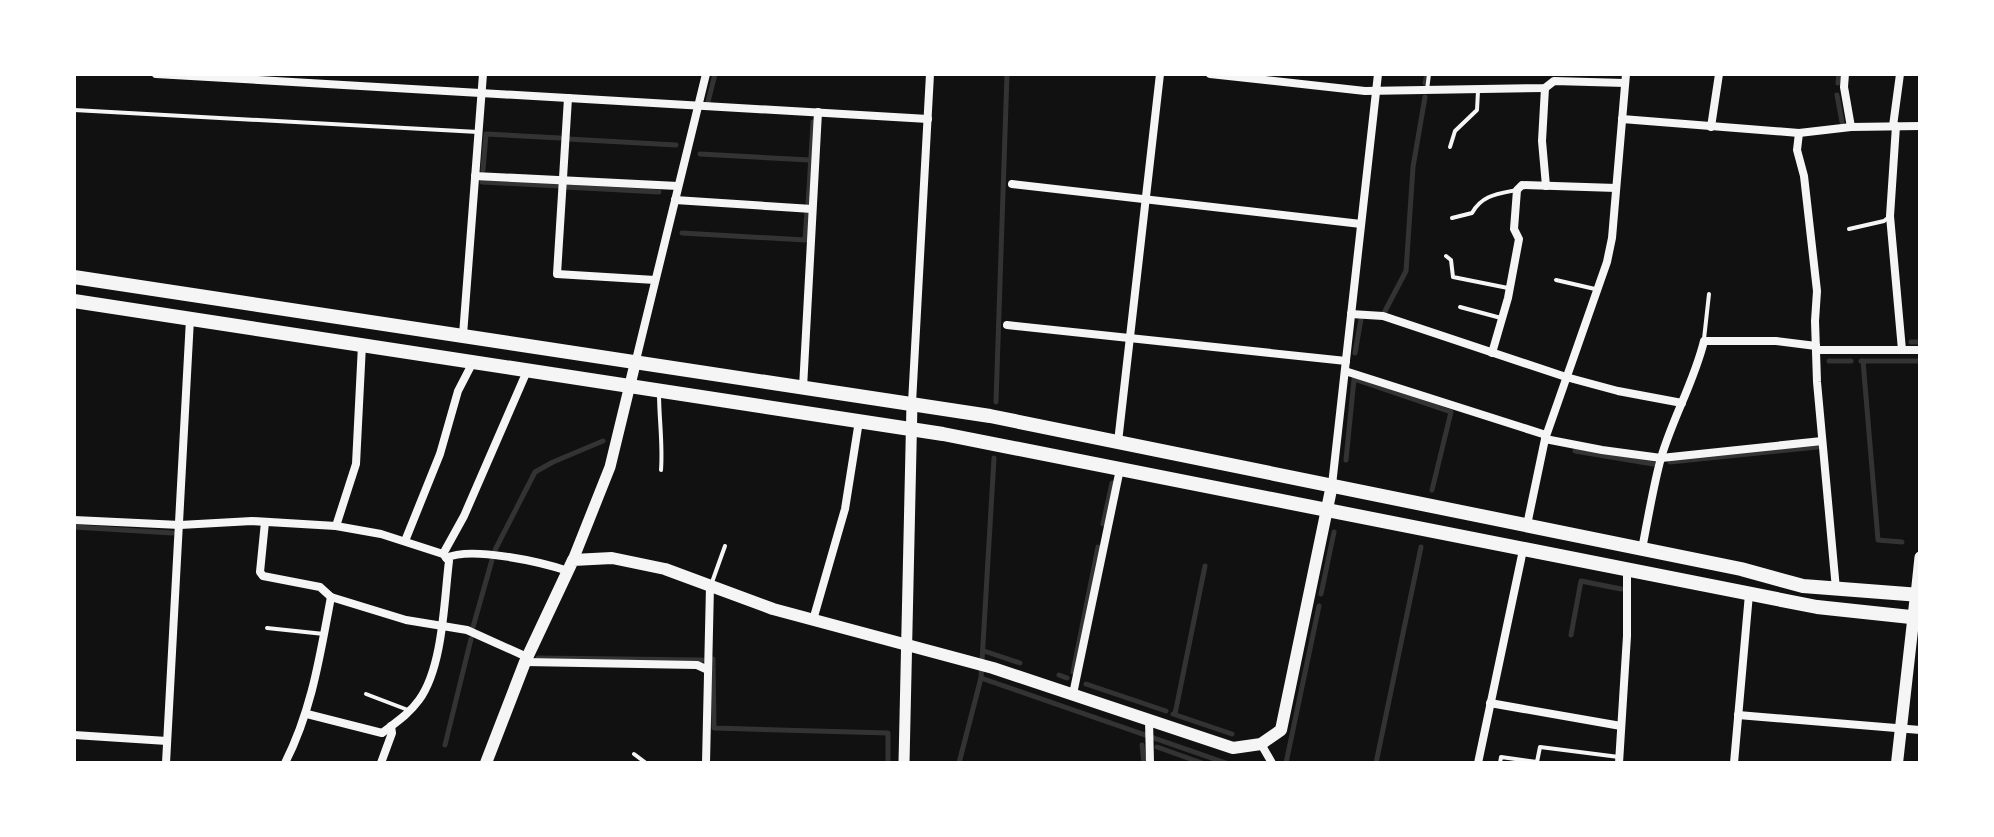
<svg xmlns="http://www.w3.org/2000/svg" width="1994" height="837" font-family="'IBM Plex Serif',serif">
<rect width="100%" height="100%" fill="#111"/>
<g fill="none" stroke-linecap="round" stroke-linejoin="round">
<g stroke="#333" stroke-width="5">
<path d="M 1425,83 L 1427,74"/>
<path d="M 1838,83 L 1839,74"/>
<path d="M 1837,95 L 1842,122"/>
<path d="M 708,102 L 715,74"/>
<path d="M 568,139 L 676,145"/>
<path d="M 700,154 L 810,160"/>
<path d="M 483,170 L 486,134 L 560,138"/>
<path d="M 482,182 L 560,186"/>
<path d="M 565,187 L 659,192"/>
<path d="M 808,206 L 813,122"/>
<path d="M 682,233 L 805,240 L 807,211"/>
<path d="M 1384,313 L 1406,271 L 1413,167 L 1425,97"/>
<path d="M 1911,342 L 1920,342"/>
<path d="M 1355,353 L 1361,319"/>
<path d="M 1829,361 L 1851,361"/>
<path d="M 1861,361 L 1920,361"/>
<path d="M 1863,361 L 1878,540 L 1902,542"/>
<path d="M 996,402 L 1007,74"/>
<path d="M 1575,451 L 1653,464"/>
<path d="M 994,458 L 981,678 L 1226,763"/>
<path d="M 1346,460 L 1354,379 L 1451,412 L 1432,490"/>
<path d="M 1670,462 L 1817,447"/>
<path d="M 1103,524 L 1112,483"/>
<path d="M 74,527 L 172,533"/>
<path d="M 495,550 L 535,472 L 553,462 L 603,441"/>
<path d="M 1321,594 L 1334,532"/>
<path d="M 473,627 L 492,560"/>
<path d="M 1571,635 L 1581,581 L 1621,589"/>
<path d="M 984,651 L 1020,663"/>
<path d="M 538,658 L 702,660"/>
<path d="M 713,659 L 714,728 L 888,733 L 888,763"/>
<path d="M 1073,672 L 1098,547"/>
<path d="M 1059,675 L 1067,678"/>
<path d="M 1086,684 L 1166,711"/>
<path d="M 1173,714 L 1232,734"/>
<path d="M 1175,714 L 1205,566"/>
<path d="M 445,745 L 471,639"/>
<path d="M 1142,745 L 1144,763"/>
<path d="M 1157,747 L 1202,763"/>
<path d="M 959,763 L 981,678"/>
<path d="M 1286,763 L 1319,606"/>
<path d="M 1376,763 L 1421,547"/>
</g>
<g stroke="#f5f5f5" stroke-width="4">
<path d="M 1427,90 L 1429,74"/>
<path d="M 74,110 L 478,132"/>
<path d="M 1450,147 L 1455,131 L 1477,110 L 1478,91"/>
<path d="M 1452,218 L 1472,213 C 1482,195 1497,194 1517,190"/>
<path d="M 1849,229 L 1884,221 L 1889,217"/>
<path d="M 1446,256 L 1451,260 L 1453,277 L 1508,288"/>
<path d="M 1556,280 L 1595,289"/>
<path d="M 1460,307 L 1501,318"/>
<path d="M 1704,339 L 1709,294"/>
<path d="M 659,393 C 659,419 663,444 661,470"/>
<path d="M 711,585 L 725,546"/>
<path d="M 267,628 L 324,634"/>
<path d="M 366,694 L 408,710"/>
<path d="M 634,754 L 646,763"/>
<path d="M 1500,763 L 1501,757 L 1537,762 L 1540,747 L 1619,757"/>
</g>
<g stroke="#f5f5f5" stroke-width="8">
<path d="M 156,74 L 928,119"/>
<path d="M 1210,74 L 1365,91 L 1545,88 L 1554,81 L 1625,83"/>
<path d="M 1845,74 L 1844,87 L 1851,127"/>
<path d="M 1545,88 L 1542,141 L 1546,186"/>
<path d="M 568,98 L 557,274 L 655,280"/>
<path d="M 1622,119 L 1799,133 L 1851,127 L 1920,126"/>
<path d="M 1893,126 L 1900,74"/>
<path d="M 1896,126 L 1890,216 L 1902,350"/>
<path d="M 1711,127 L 1719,74"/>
<path d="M 1799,133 L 1797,150 L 1804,176 L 1817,291 L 1815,321 L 1817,382 L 1836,589"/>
<path d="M 475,176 L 678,186"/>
<path d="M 1012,184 L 1361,224"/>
<path d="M 675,200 L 812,209"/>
<path d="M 1351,314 L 1383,316 L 1566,377 L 1618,391 L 1682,403"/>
<path d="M 1007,325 L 1346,361"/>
<path d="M 463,335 L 483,74"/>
<path d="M 1816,350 L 1920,350"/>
<path d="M 1492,353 L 1508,298 L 1519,239 L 1514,229 L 1517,190 L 1522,185 L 1616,188"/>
<path d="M 636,360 L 706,74"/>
<path d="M 1345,371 L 1546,435"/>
<path d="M 803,388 L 818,112"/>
<path d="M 912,403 L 930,74"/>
<path d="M 1545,439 L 1602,450 L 1661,458 L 1822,441"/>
<path d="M 1118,442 L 1160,74"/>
<path d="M 1332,485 L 1378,74"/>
<path d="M 74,520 L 180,525 L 252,521 L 336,526 L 381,534 L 443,554 L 449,561 C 444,601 443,667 419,700 C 409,714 395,723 382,733 L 307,714"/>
<path d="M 265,522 L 260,572 L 263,576 L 320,587 L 331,597 L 406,620 L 467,630 L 527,657"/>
<path d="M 1527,525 L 1545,439 L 1607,262 L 1612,238 L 1626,74"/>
<path d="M 336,526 L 356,464 L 362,345"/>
<path d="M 405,541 L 440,454 L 458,391 L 473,362"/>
<path d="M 1642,549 C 1648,519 1653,487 1661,458 C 1673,417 1694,382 1704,341 L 1776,341 L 1816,346"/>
<path d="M 443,554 L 464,516 L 527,371"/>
<path d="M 446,558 C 471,546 541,562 568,571"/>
<path d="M 813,620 L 845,509 L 859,421"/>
<path d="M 525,662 L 697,665 L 708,670"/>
<path d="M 1073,694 L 1120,469"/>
<path d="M 1490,703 L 1621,726"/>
<path d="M 1738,715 L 1920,730"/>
<path d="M 1149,720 L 1150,763"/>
<path d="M 74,735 L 167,741"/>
<path d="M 1261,744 L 1272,763"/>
<path d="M 166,763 L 190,319"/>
<path d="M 285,763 C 312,710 320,655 331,597"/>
<path d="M 381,763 L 392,733 L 391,726"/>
<path d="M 706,763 L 710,586"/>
<path d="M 1478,763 L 1523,550"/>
<path d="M 1619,763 L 1627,636 L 1627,570"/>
<path d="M 1734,763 L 1749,594"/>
</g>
<g stroke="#f5f5f5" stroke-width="11">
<path d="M 573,560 L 610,467 L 636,360"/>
<path d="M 1916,595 L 1920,557"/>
<path d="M 904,763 L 912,403"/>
</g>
<g stroke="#f5f5f5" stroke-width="12">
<path d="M 486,763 L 525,662 L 573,560 L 612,558 L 665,569 L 773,609 L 993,668 L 1233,748 L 1261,744 L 1281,730 L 1332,485"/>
<path d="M 1897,763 L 1916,595"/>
</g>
<g stroke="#f5f5f5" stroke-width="14">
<path d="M 74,277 L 990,416 L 1741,569 L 1803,586 L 1920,595"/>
<path d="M 74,301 L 943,434 L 1817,607 L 1920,618"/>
</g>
</g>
<rect width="1994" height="837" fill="none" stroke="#ffffff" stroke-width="152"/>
</svg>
